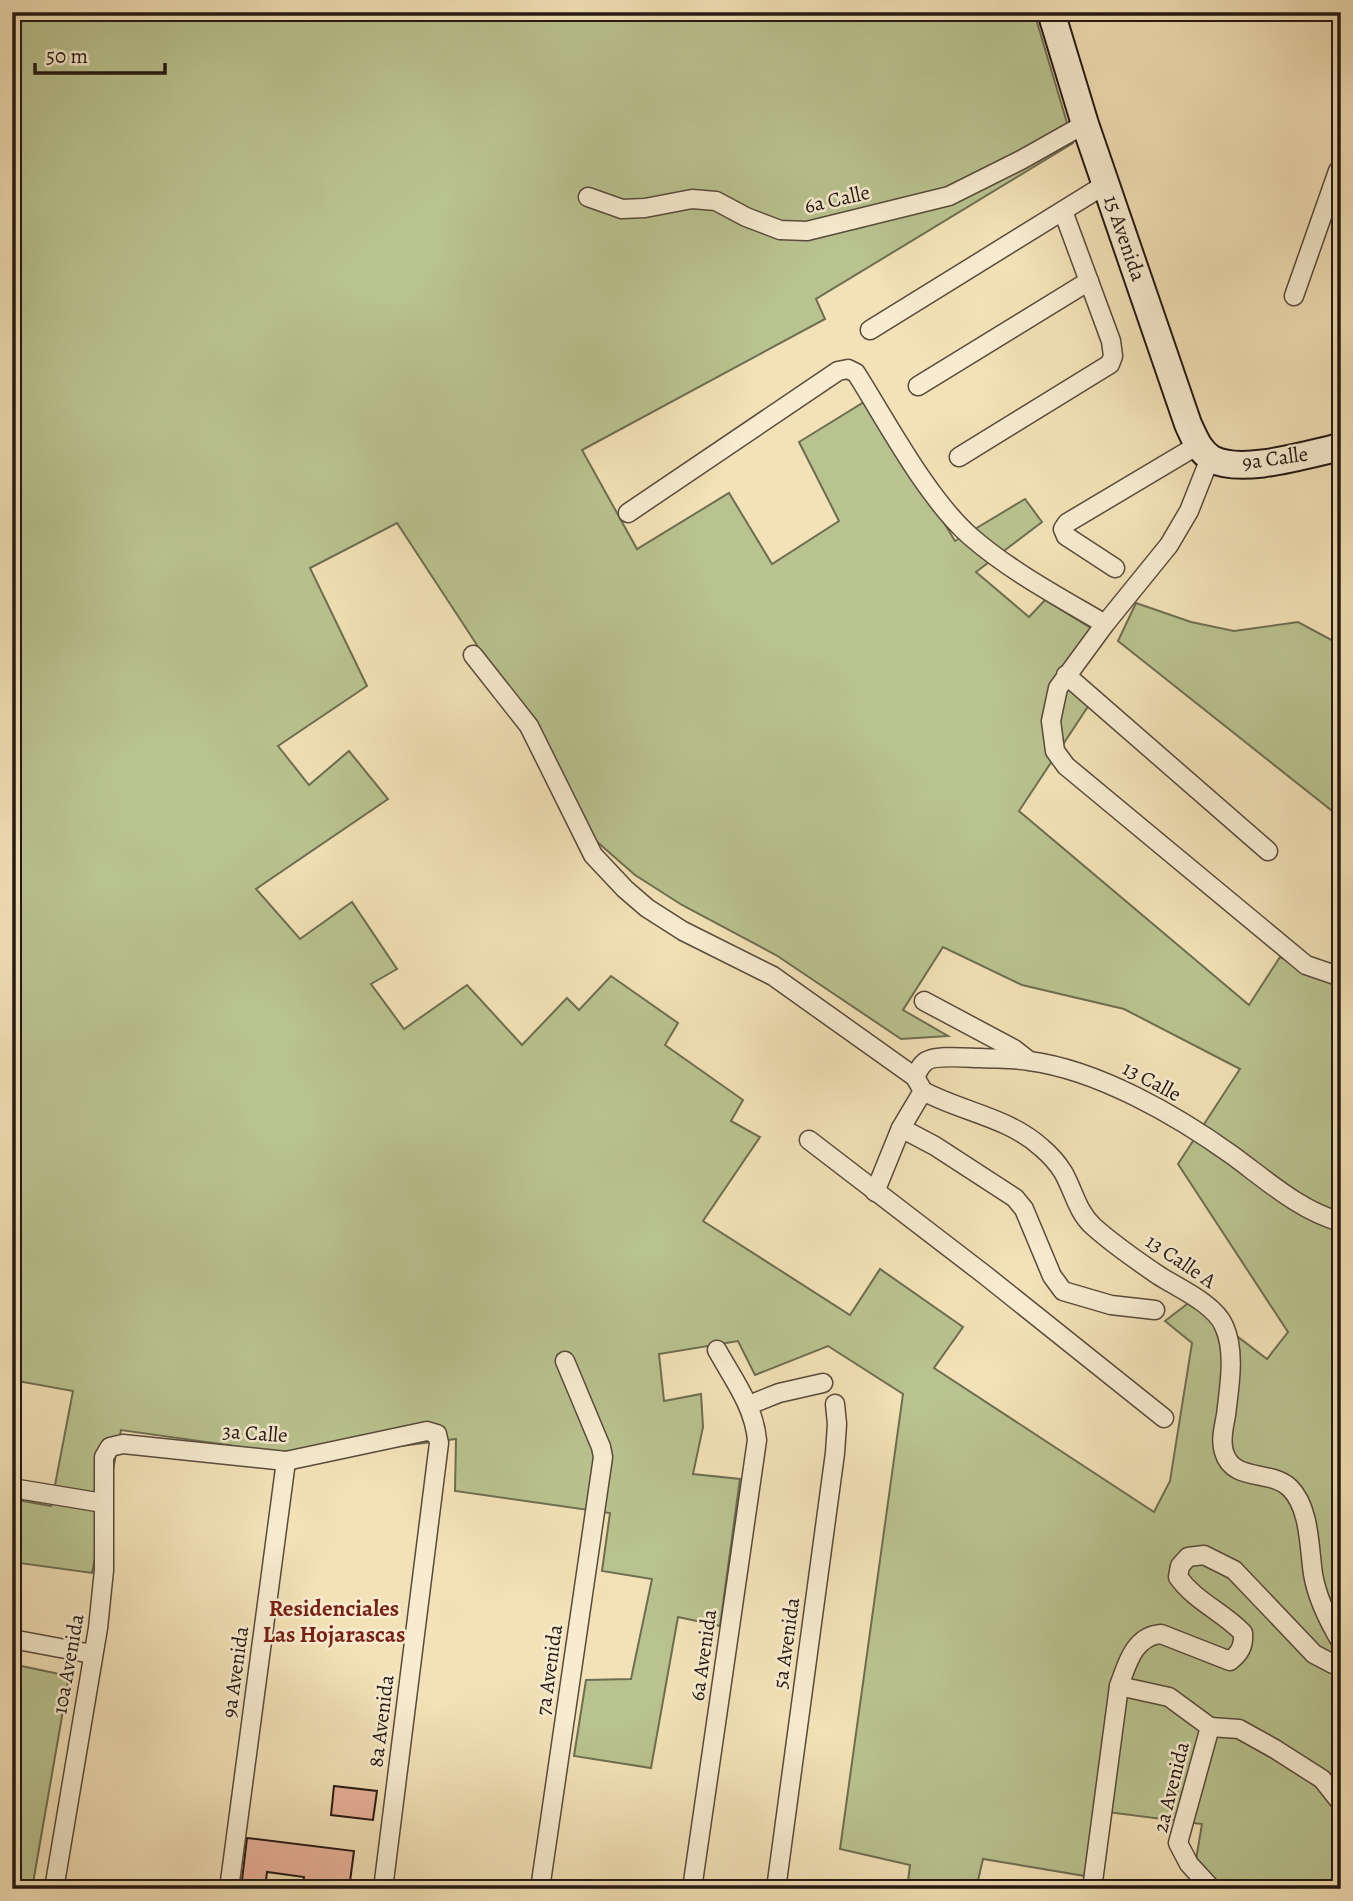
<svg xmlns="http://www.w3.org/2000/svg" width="1353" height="1901" font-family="Alegreya,serif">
<rect width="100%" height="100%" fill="#f3e2b7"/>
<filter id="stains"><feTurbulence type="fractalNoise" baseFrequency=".00286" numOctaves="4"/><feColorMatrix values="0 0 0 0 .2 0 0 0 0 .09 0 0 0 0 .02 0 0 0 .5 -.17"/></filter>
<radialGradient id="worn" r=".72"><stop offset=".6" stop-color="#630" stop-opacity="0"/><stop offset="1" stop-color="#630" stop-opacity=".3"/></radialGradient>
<g fill="#b9c38f" stroke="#6e6e51" stroke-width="2" fill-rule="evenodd">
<path d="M 12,12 L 1034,12 L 1073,143 L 816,299 L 825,319 L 582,450 L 637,549 L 729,493 L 772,564 L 839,521 L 799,442 L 869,399 L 955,541 L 1025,499 L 1042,522 L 976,572 L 1029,617 L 1045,600 L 1094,630 L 1057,681 L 1089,705 L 1019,811 L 1249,1005 L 1280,957 L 1341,985 L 1341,1889 L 1191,1889 L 1202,1824 L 1100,1811 L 1091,1877 L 983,1859 L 976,1889 L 907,1889 L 910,1865 L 840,1849 L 903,1394 L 828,1346 L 755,1375 L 738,1341 L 659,1354 L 664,1401 L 701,1394 L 703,1427 L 693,1474 L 740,1479 L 720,1626 L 678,1617 L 651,1768 L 574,1756 L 586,1680 L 631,1679 L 652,1579 L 602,1571 L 610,1513 L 455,1491 L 456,1439 L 314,1457 L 121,1430 L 92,1573 L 12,1562 L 12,1499 L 51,1506 L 73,1391 L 12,1380 ZM 397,523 L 475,642 L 587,833 L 635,875 L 682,905 L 776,955 L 901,1039 L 948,1036 L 903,1010 L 943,947 L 1022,985 L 1124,1009 L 1240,1069 L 1178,1164 L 1288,1332 L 1267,1359 L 1191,1301 L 1165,1321 L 1192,1343 L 1170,1481 L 1154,1512 L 934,1368 L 963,1327 L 880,1269 L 850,1315 L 703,1221 L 760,1137 L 731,1121 L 743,1100 L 665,1045 L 678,1023 L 611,976 L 579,1010 L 567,998 L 522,1045 L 467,985 L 404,1029 L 371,984 L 397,969 L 352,902 L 300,939 L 256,889 L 388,799 L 349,751 L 309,785 L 278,746 L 367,686 L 310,568 Z"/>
<path d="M 1136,603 L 1191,622 L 1234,631 L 1298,622 L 1341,645 L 1341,818 L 1118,641 Z"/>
<path d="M 12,1664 L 69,1676 L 32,1889 L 12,1889 Z"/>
</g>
<g fill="#ebb49c" stroke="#241813" stroke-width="2">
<path d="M 334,1786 L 377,1791 L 373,1820 L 331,1815 Z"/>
<path d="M 247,1838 L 354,1851 L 349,1889 L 302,1889 L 304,1877 L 267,1872 L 265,1889 L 241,1889 Z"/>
</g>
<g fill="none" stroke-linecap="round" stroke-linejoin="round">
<defs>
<g id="street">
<path d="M 588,197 L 622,209 L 645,208 L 692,199 L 716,201 L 746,217 L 780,230 L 807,231 L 949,196 L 1021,160 L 1085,124"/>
<path d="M 1294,296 L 1338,171 L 1341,170"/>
<path d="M 870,330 L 1106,184"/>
<path d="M 918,386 L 1089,281"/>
<path d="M 959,457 L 1110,364 L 1113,356 L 1111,341 L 1063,211"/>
<path d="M 1210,458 L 1189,511 L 1169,545 L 1105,624 L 1058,688 L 1051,721 L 1055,751 L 1066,766 L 1306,965 L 1341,977"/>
<path d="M 628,513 L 838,371 L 848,369 L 856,373 C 887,422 927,498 970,536 C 1010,571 1059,597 1105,624"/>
<path d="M 1115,568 L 1066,536 L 1063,529 L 1067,523 L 1198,445"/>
<path d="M 473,655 L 529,726 L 593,855 L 625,889 L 647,908 L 683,931 L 773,976 L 915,1077"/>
<path d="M 1066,675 L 1268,851"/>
<path d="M 924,1001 L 1014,1049 L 1028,1060"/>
<path d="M 923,1091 C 962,1112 1008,1117 1042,1148 C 1049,1154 1058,1164 1063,1172 C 1074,1191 1077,1212 1094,1227 C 1113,1244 1136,1260 1158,1275 C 1178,1288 1215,1304 1224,1326 C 1236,1352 1229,1388 1226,1415 C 1224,1427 1220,1440 1224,1452 C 1233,1483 1271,1469 1290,1488 C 1310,1508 1309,1547 1313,1574 C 1317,1598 1329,1622 1341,1642"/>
<path d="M 901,1128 L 935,1146 L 1015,1198 L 1024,1209 L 1052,1276 L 1063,1291 L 1111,1305 L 1155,1310"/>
<path d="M 809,1140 L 985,1275 L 1164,1418"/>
<path d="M 875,1192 L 901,1128 L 923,1091 L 915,1077 C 918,1072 920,1066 924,1063 C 932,1054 969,1058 981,1058 C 997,1059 1014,1058 1029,1061 C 1098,1070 1176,1115 1232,1155 C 1265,1179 1300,1211 1341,1222"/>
<path d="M 749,1405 L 779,1393 L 823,1383"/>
<path d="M 12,1488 L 103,1503"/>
<path d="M 12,1639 L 92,1654"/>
<path d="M 1119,1686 L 1169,1697 L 1210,1727"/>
<path d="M 1210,1727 L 1178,1843 L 1189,1864 L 1212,1889"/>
<path d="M 1210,1727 L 1239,1729 L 1275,1749 L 1322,1779 L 1341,1803"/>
<path d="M 54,1889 L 98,1628 L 104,1570 L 104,1457 L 110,1447 L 123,1444 L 286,1461 L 427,1431 L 437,1434 L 439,1443 L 383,1889"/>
<path d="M 229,1889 L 286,1461"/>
<path d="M 540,1889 L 603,1457 L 601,1447 L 565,1361"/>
<path d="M 692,1889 L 757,1440 C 754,1406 733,1379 717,1350"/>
<path d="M 776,1889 L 835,1453 L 837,1424 L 835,1404"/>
<path d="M 1092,1889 L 1119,1686 C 1127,1664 1134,1636 1161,1634 L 1230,1661 C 1240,1653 1244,1646 1243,1633 C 1223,1612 1195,1601 1178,1577 L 1180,1566 L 1188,1557 L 1204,1555 L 1234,1570 L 1314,1654 L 1333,1664 L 1341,1665"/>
</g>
<path id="secondary" d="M 1051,12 L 1085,124 L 1188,424 C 1194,437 1199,451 1212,459 C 1242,475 1308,454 1341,447"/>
</defs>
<use href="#street" stroke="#584a3c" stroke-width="21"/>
<use href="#secondary" stroke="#241813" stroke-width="30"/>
<use href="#street" stroke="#f7ecd0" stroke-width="18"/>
<use href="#secondary" stroke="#f7ecd0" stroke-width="26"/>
</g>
<g text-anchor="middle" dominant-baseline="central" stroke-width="5" stroke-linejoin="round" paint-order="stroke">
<g font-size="21" fill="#241813" stroke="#f7ecd0">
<text transform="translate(837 199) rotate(-13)">6a Calle</text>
<text transform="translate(1125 238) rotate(71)">15 Avenida</text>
<text transform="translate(1275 458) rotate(-8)">9a Calle</text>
<text transform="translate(1152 1081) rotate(28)">13 Calle</text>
<text transform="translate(1181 1261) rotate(34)">13 Calle A</text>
<text transform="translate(255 1433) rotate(4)">3a Calle</text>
<text transform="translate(786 1643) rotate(-82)">5a Avenida</text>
<text transform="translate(703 1655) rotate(-82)">6a Avenida</text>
<text transform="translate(68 1664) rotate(-80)">10a Avenida</text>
<text transform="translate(549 1670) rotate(-82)">7a Avenida</text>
<text transform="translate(235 1672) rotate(-82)">9a Avenida</text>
<text transform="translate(381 1721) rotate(-83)">8a Avenida</text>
<text transform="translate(1171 1787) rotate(-76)">2a Avenida</text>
</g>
<g font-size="23" font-weight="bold" fill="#7a1f14" stroke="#f7ecd0">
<text x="334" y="1608">Residenciales<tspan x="334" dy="26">Las Hojarascas</tspan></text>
</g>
</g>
<rect width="1353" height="1901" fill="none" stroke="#f3e2b7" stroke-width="42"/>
<rect x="14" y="14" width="1325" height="1873" fill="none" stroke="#241813" stroke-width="3.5"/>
<rect x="21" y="21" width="1311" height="1859" fill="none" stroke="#241813" stroke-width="2"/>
<path d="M35 63v10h130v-10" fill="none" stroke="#241813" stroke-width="3.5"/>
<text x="46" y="63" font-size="21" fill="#241813" stroke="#f7ecd0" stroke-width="5" paint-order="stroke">50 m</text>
<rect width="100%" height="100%" filter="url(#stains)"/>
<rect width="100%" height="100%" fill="url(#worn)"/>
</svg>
